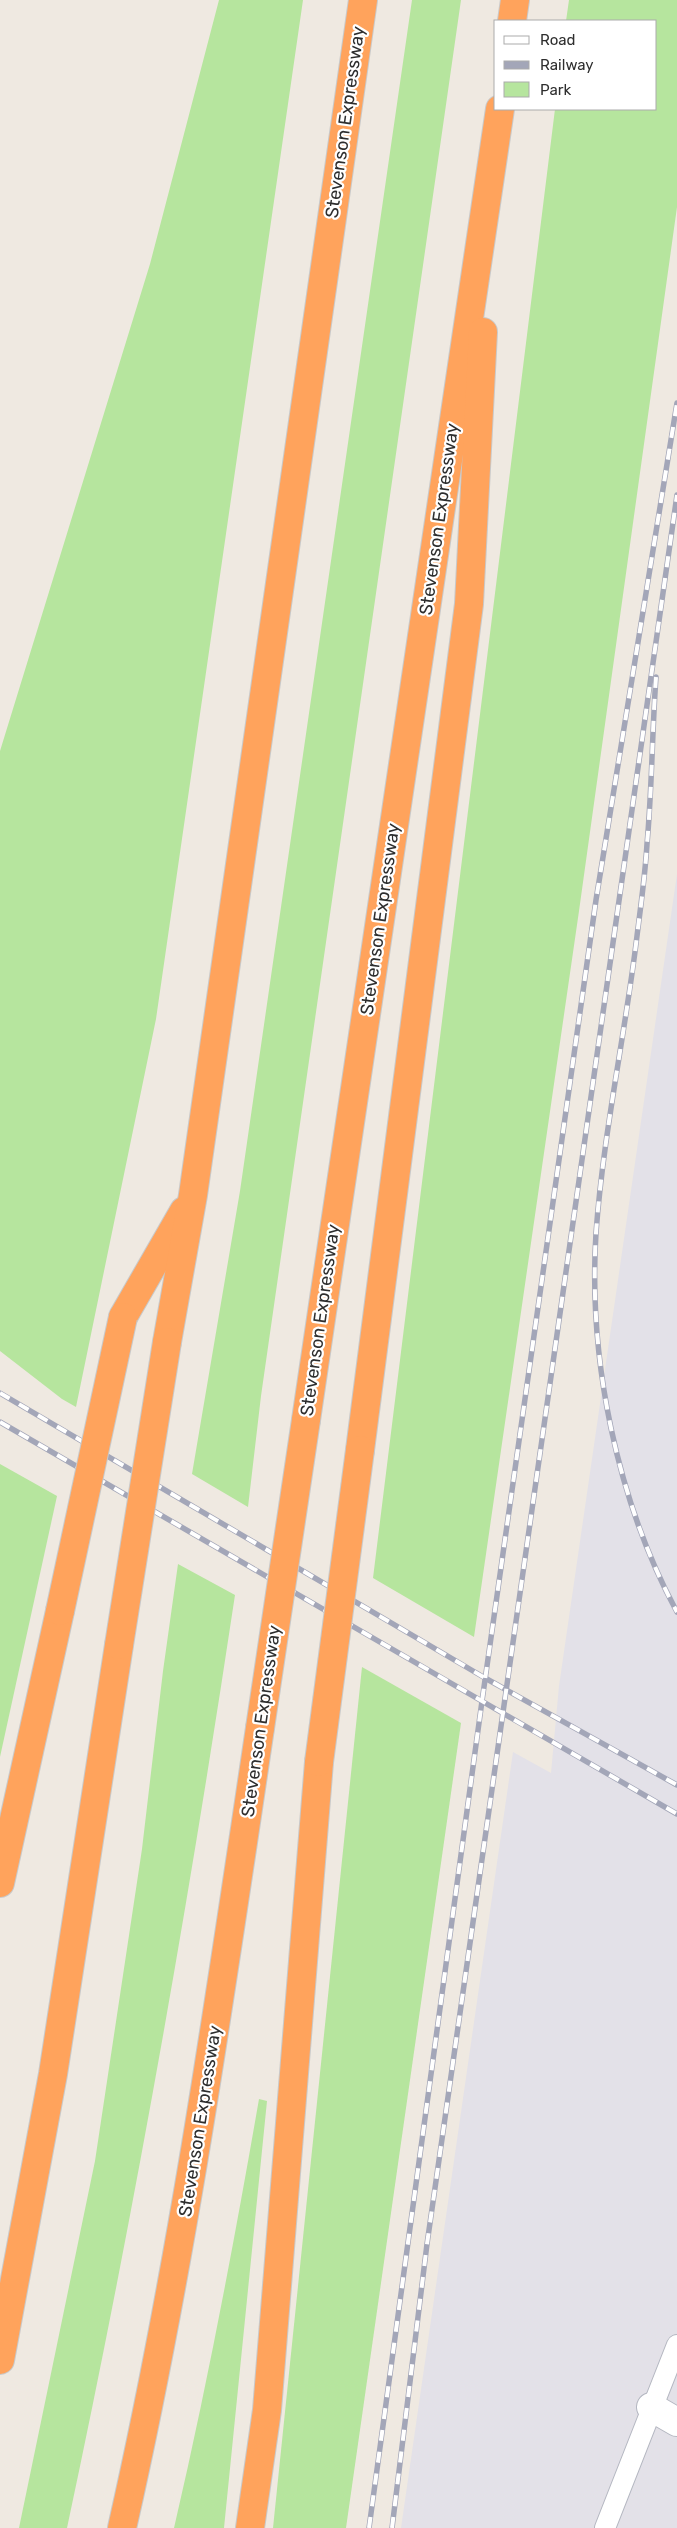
<svg xmlns="http://www.w3.org/2000/svg" width="677" height="2528" font-family="Rubik,sans-serif">
<rect width="100%" height="100%" fill="#efe9e1"/>
<path fill="#e3e1e8" d="M 677,874 L 677,2528 L 401,2528 L 513,1752 L 551,1773 L 559,1686 Z"/>
<g fill="#b6e59e">
<path d="M 219,0 L 303,0 L 156,1019 L 76,1407 L 62,1399 L 0,1351 L 0,751 L 150,264 Z"/>
<path d="M 412,0 L 461,0 L 261,1396 L 248,1507 L 192,1474 L 240,1191 Z"/>
<path d="M 569,0 L 677,0 L 677,207 L 579,911 L 474,1637 L 373,1578 L 555,109 L 656,109 L 656,21 L 566,21 Z"/>
<path d="M 0,1464 L 57,1496 L 0,1757 Z"/>
<path d="M 178,1564 L 235,1595 C 188,1908 133,2219 67,2528 L 19,2528 L 95,2161 L 142,1849 L 163,1671 Z"/>
<path d="M 362,1667 L 461,1723 L 346,2528 L 273,2528 Z"/>
<path d="M 259,2099 L 267,2101 L 224,2528 L 174,2528 C 207,2386 234,2243 259,2099 Z"/>
</g>
<g fill="none" stroke-linecap="round" stroke-linejoin="round">
<defs>
<path id="service" d="M 605,2528 L 677,2345"/>
<path id="minor" d="M 651,2407 L 677,2422"/>
<g id="motorway">
<path d="M 512,21 L 515,0"/>
<path d="M 123,1317 L 184,1211"/>
<path d="M 167,1342 L 193,1195 L 363,0"/>
<path d="M 306,1420 L 500,109"/>
<path d="M 360,1450 L 469,604 L 483,332"/>
<path d="M 0,1883 L 60,1611"/>
<path d="M 0,2360 L 53,2074 L 119,1645"/>
<path d="M 122,2528 C 182,2264 220,1996 260,1728"/>
<path d="M 250,2528 L 267,2410 L 319,1762"/>
</g>
</defs>
<use href="#service" stroke="#b4b7c1" stroke-width="22"/>
<use href="#minor" stroke="#b4b7c1" stroke-width="30"/>
<use href="#motorway" stroke="#c9c9c9" stroke-width="30"/>
<use href="#service" stroke="#fff" stroke-width="20"/>
<use href="#minor" stroke="#fff" stroke-width="28"/>
<use href="#motorway" stroke="#ffa35c" stroke-width="28"/>
<defs>
<g id="rail">
<path d="M 656,677 C 652,733 652,789 647,844 C 645,878 640,911 636,944 C 624,1040 603,1136 596,1233 C 588,1359 617,1501 677,1612"/>
<path d="M 0,1393 L 485,1678 L 677,1785"/>
<path d="M 0,1422 L 677,1814"/>
<path d="M 369,2528 L 482,1701 L 596,900 L 677,403"/>
<path d="M 392,2528 L 427,2244 L 677,495"/>
</g>
</defs>
<use href="#rail" stroke="#a3a6b8" stroke-width="5.5"/>
<use href="#rail" stroke="#fff" stroke-width="4" stroke-dasharray="11" stroke-linecap="butt"/>
<defs>
<g id="motorway-bridge">
<path d="M 60,1611 L 123,1317"/>
<path d="M 119,1645 L 167,1342"/>
<path d="M 260,1728 L 306,1420"/>
<path d="M 319,1762 L 360,1450"/>
</g>
</defs>
<use href="#motorway-bridge" stroke="#c9c9c9" stroke-width="30" stroke-linecap="butt"/>
<use href="#motorway-bridge" stroke="#ffa35c" stroke-width="28"/>
</g>
<g text-anchor="middle" dominant-baseline="central" stroke-width="4.5" stroke-linejoin="round" paint-order="stroke">
<g font-size="18" fill="#2e2e2e" stroke="#fff">
<text transform="translate(345 122) rotate(-82)">Stevenson Expressway</text>
<text transform="translate(439 519) rotate(-82)">Stevenson Expressway</text>
<text transform="translate(380 919) rotate(-82)">Stevenson Expressway</text>
<text transform="translate(320 1320) rotate(-82)">Stevenson Expressway</text>
<text transform="translate(261 1721) rotate(-82)">Stevenson Expressway</text>
<text transform="translate(200 2121) rotate(-81)">Stevenson Expressway</text>
</g>
</g>
<rect x="494" y="20" width="162" height="90" fill="#ffffff" stroke="#ababab"/>
<rect x="504" y="36" width="25" height="8" fill="#ffffff" stroke="#ababab"/>
<text x="540" y="45" font-size="15" fill="#2e2e2e">Road</text>
<rect x="504" y="61" width="25" height="8" fill="#a3a6b8" stroke="#ababab"/>
<text x="540" y="70" font-size="15" fill="#2e2e2e">Railway</text>
<rect x="504" y="82" width="25" height="15" fill="#b6e59e" stroke="#ababab"/>
<text x="540" y="95" font-size="15" fill="#2e2e2e">Park</text>
</svg>
